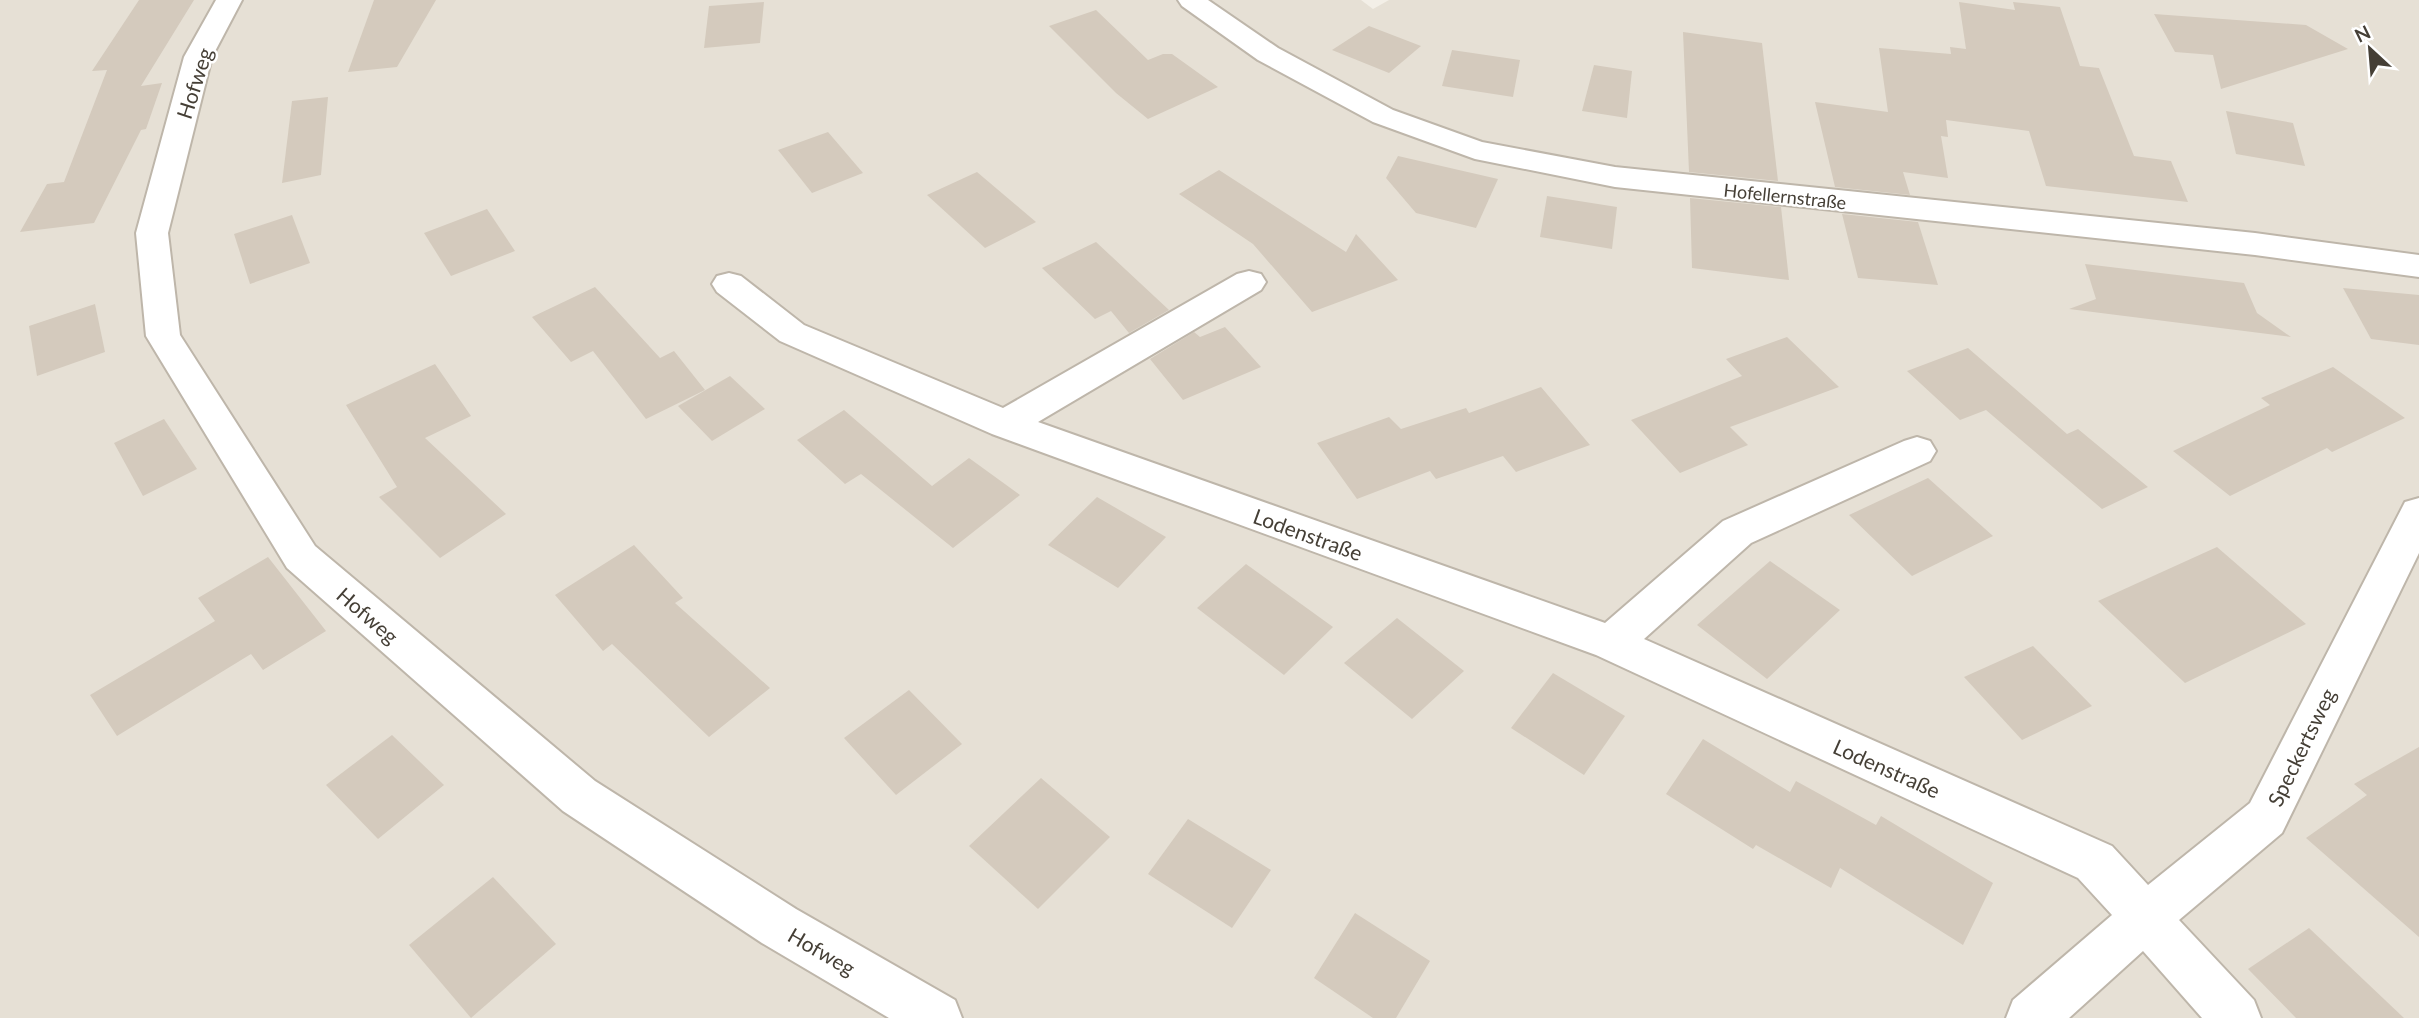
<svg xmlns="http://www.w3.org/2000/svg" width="2419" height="1018" font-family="Lato,sans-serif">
<rect width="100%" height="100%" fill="#f3efe7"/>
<path fill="#e6e0d5" d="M 0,0 L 1361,0 L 1373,9 L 1389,0 L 2419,0 L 2419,1018 L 0,1018 Z"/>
<g fill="#d4cabd">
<path d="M 139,0 L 194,0 L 141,86 L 162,83 L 146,129 L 141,130 L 94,223 L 20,232 L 47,184 L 64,182 L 107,70 L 92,71 Z"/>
<path d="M 374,0 L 436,0 L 397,67 L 348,72 Z"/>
<path d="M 764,2 L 760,43 L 704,48 L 709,6 Z"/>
<path d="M 1959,2 L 2015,10 L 2013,2 L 2060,7 L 2080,66 L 2099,68 L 2134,156 L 2171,161 L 2188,202 L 2046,186 L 2029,131 L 1946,120 L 1948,137 L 1941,136 L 1948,178 L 1903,172 L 1910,195 L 1835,187 L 1815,102 L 1888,112 L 1879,48 L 1951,54 L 1950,47 L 1966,49 Z"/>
<path d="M 1096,10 L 1148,60 L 1163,54 L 1172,54 L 1218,87 L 1148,119 L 1116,93 L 1049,26 Z"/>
<path d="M 2154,14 L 2306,25 L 2348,49 L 2221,89 L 2213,55 L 2175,52 Z"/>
<path d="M 1369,26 L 1421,46 L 1389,73 L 1332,50 Z"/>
<path d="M 1683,32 L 1762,43 L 1778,181 L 1689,172 Z"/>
<path d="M 1452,50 L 1520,60 L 1513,97 L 1442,86 Z"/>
<path d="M 1594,65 L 1632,71 L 1627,118 L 1582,111 Z"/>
<path d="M 328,97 L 321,175 L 282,183 L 292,101 Z"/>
<path d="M 2226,111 L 2293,123 L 2305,166 L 2236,154 Z"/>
<path d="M 828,132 L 863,173 L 812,193 L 778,150 Z"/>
<path d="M 1398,156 L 1498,179 L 1476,228 L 1416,213 L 1386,178 Z"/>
<path d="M 1219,170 L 1346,252 L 1356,234 L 1398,280 L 1312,312 L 1253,244 L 1179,194 Z"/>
<path d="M 977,172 L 1036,222 L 985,248 L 927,195 Z"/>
<path d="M 1547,196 L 1617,207 L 1612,249 L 1540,237 Z"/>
<path d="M 1690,198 L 1781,207 L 1789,280 L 1692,268 Z"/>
<path d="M 487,209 L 515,251 L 451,276 L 424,233 Z"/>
<path d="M 1842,214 L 1918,222 L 1938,285 L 1858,278 Z"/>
<path d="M 292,215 L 310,263 L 250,284 L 234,234 Z"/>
<path d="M 1096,242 L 1169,310 L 1129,333 L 1111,311 L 1095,319 L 1042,268 Z"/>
<path d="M 2085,264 L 2244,283 L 2257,313 L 2291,337 L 2069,309 L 2096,299 Z"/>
<path d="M 595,287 L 660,358 L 674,351 L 705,390 L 646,419 L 593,351 L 571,362 L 532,317 Z"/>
<path d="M 2343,288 L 2419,295 L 2419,345 L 2371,339 Z"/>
<path d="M 95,304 L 105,352 L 37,376 L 29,326 Z"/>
<path d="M 1225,327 L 1261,367 L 1183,400 L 1150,359 L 1194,332 L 1200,337 Z"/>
<path d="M 1787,337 L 1839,387 L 1730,427 L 1748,445 L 1680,473 L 1631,420 L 1742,376 L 1726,359 Z"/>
<path d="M 1968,348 L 2067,434 L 2078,429 L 2148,487 L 2102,509 L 1986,410 L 1960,420 L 1907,371 Z"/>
<path d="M 435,364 L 471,416 L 425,438 L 506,514 L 440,558 L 379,497 L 397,487 L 346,405 Z"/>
<path d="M 2333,367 L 2405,418 L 2332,452 L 2327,448 L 2230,496 L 2173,451 L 2270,405 L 2261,398 Z"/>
<path d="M 730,376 L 765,409 L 712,441 L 678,406 Z"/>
<path d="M 1541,387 L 1590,445 L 1516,472 L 1503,456 L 1436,479 L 1430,471 L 1357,499 L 1317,443 L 1389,417 L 1401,429 L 1466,408 L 1469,413 Z"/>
<path d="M 844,410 L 932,486 L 969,458 L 1020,495 L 953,548 L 861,474 L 845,484 L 797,440 Z"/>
<path d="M 164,419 L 197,469 L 143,496 L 114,443 Z"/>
<path d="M 1928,478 L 1993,536 L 1912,576 L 1849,515 Z"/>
<path d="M 1097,497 L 1166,537 L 1118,588 L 1048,545 Z"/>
<path d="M 634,545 L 683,598 L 675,603 L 770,688 L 709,737 L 612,644 L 603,651 L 555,595 Z"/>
<path d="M 2217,547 L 2306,624 L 2185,683 L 2098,601 Z"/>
<path d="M 268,557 L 326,631 L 263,670 L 251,654 L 117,736 L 90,695 L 215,621 L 198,598 Z"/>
<path d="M 1770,561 L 1840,610 L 1767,679 L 1697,625 Z"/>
<path d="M 1246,564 L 1333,627 L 1284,675 L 1197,608 Z"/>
<path d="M 1397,618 L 1464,671 L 1412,719 L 1344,663 Z"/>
<path d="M 2033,646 L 2092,706 L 2022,740 L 1964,677 Z"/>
<path d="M 1553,673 L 1625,716 L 1584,775 L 1511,728 Z"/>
<path d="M 909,690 L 962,744 L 896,795 L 844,738 Z"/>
<path d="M 392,735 L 444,785 L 378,839 L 326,785 Z"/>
<path d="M 1703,739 L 1790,792 L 1796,781 L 1876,825 L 1881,816 L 1993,883 L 1963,945 L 1840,868 L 1831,888 L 1756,845 L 1753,849 L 1666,794 Z"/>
<path d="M 2419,747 L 2419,937 L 2306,838 L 2367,795 L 2354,784 Z"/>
<path d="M 1041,778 L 1110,837 L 1038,909 L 969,846 Z"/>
<path d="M 1188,819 L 1271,870 L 1232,928 L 1148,874 Z"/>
<path d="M 493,877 L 556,944 L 471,1018 L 409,945 Z"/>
<path d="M 1355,913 L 1430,961 L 1396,1018 L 1373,1018 L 1314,978 Z"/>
<path d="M 2309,928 L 2404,1018 L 2296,1018 L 2248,969 Z"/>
</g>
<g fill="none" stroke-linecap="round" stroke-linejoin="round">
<defs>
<g id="minor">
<path d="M 216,0 L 242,0 L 212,57 L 168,233 L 180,335 L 315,546 L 595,781 L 796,909 L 955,1000 L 962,1018 L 889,1018 L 762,943 L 563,811 L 287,568 L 146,336 L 136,233 L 184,57 Z"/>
<path d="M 1178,0 L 1208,0 L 1278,48 L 1393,110 L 1482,142 L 1615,167 L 2255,233 L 2419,255 L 2419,277 L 2255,255 L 1615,187 L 1475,159 L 1373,122 L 1258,60 L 1182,6 Z"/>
<path d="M 1249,271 L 1261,274 L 1266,282 L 1261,290 L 1038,422 L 1605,623 L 1723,521 L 1904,441 L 1917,437 L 1930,441 L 1936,451 L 1930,461 L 1751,543 L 1644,639 L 2112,846 L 2148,885 L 2250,803 L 2405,502 L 2419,498 L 2419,553 L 2282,833 L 2179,920 L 2254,1000 L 2261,1018 L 2202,1018 L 2143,951 L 2069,1018 L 2006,1018 L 2013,1000 L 2112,915 L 2078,878 L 1596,655 L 992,434 L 780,341 L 717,292 L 712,284 L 717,276 L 729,273 L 741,276 L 804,325 L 1003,408 L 1237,274 Z"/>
</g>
</defs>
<use href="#minor" stroke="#beb6aa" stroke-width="4"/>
<use href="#minor" fill="#fff" fill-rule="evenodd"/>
</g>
<g text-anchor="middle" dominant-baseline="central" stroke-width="5" stroke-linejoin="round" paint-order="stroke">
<g font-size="18" fill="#453f36" stroke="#fff">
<text transform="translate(1785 196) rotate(6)">Hofellernstraße</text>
</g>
<g font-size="21" fill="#453f36" stroke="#fff">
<text transform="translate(194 83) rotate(-72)">Hofweg</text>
<text transform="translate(1308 534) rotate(20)">Lodenstraße</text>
<text transform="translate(368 615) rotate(41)">Hofweg</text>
<text transform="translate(2301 747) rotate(-64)">Speckertsweg</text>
<text transform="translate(1887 768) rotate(24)">Lodenstraße</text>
<text transform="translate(822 951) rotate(30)">Hofweg</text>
</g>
</g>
<g transform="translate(2370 49) rotate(334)" stroke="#ffffff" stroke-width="5" paint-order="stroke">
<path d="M0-5L12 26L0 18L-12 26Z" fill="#453f36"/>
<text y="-10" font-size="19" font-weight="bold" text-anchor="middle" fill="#453f36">N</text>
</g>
</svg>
